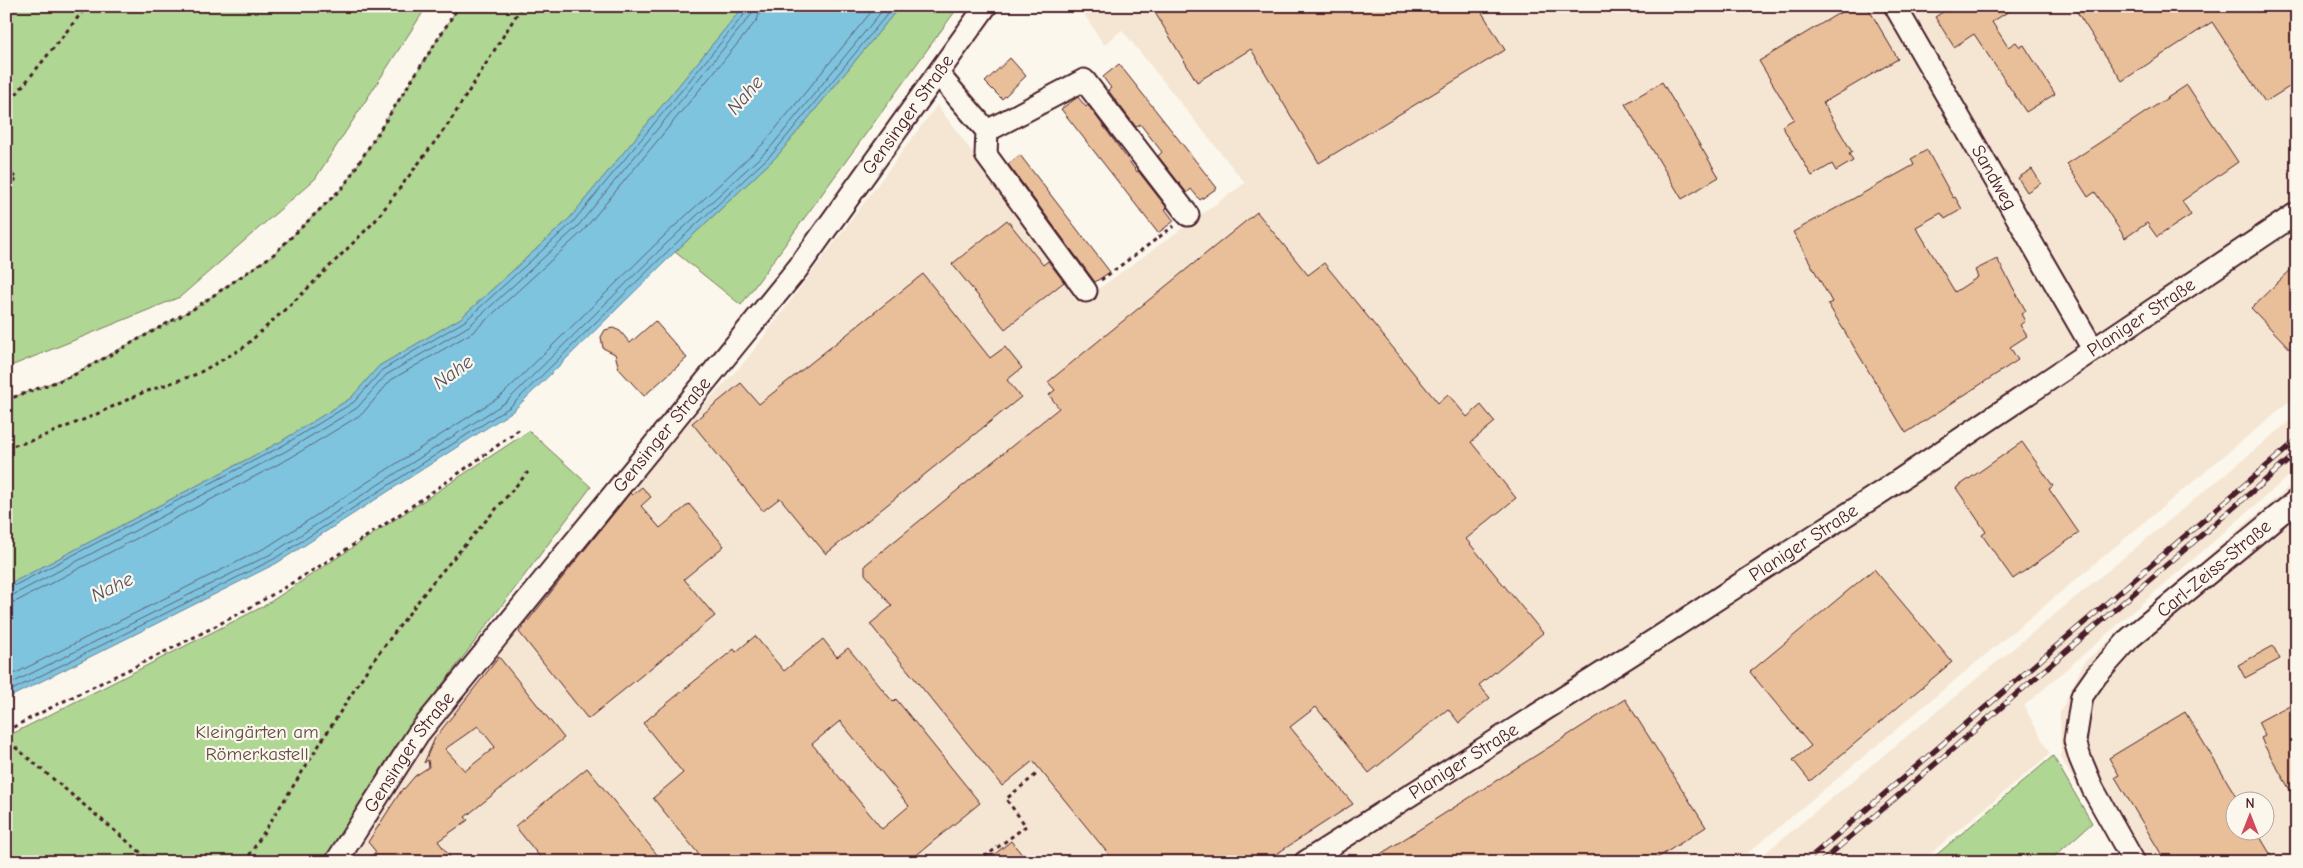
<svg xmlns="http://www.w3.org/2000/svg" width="2303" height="868" font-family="'Comic Neue',sans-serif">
<rect width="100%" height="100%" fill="#fbf7ec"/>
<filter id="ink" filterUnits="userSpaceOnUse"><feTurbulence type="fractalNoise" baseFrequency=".02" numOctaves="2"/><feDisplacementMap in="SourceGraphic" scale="10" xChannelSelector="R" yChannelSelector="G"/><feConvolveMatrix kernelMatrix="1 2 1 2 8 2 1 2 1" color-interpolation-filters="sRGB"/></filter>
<g filter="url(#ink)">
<g fill="#f5e6d3" fill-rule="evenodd">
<path d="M 1079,6 L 2297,6 L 2297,395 L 1737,862 L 352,862 L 430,735 L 642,472 L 747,359 L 937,105 L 1083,300 L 1245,183 L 1122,30 L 1104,45 Z"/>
<path d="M 2297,415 L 2297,469 L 2024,706 L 2050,754 L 1920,862 L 1754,862 Z"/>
<path d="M 2297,480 L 2297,862 L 2122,862 L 2061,758 L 2060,713 L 2084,662 ZM 2236,800 L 2266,800 L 2266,830 L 2236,830 Z"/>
</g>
<g fill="#afd692" stroke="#7c7a5e">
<path d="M 6,6 L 427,6 L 315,179 L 180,297 L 6,368 Z"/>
<path d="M 459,6 L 744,6 L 569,219 L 461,318 L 379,366 L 351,398 L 280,442 L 6,586 L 6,400 L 72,375 L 195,308 L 274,254 L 344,186 Z"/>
<path d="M 900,6 L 959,6 L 741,305 L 675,252 L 778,155 Z"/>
<path d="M 529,431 L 591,487 L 391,753 L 323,862 L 13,862 L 6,857 L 6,737 L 264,606 Z"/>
<path d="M 2053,756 L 2092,823 L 2048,862 L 1928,862 Z"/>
</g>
<path fill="#7ec4df" stroke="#698297" d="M 744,6 L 900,6 L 778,155 L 675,252 L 513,411 L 277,563 L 6,699 L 6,586 L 280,442 L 351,398 L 379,366 L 461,318 L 569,219 Z"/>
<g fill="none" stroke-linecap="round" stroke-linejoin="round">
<g stroke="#5f6173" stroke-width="1">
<path d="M 6,590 L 282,446 L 354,402 L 382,370 L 465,321 L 572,223 L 747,11 L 748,6"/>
<path d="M 6,596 L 13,595 L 286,451 L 357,408 L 386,375 L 469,326 L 577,227 L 751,15 L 754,6"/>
<path d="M 6,604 L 17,601 L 290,458 L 362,414 L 391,380 L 473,332 L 582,232 L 757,20 L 762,6"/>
<path d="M 6,678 L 267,547 L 501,396 L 662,238 L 764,143 L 876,6"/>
<path d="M 6,686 L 271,554 L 506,402 L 667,243 L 770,148 L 886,6"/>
<path d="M 6,693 L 274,559 L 510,407 L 671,248 L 774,152 L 894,6"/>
</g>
</g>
<g fill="#e8bf98" stroke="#4a1f2b" fill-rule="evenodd">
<path d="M 1151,6 L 1478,6 L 1505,50 L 1319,163 L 1251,49 L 1197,82 Z"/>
<path d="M 1851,6 L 1867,6 L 1898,59 L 1823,103 L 1852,152 L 1849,154 L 1853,161 L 1836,171 L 1832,164 L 1812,176 L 1782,126 L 1794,119 L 1759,61 Z"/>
<path d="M 1952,6 L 2017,6 L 1992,22 L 2008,47 L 2016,42 L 2020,47 L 2024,45 L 2055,94 L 2026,112 L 1974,34 L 1954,47 L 1935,17 Z"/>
<path d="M 2073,6 L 2297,6 L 2297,82 L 2265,102 L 2212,22 L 2122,81 Z"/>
<path d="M 1010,58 L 1026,76 L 1002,99 L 985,82 Z"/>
<path d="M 1119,64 L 1217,188 L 1200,200 L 1191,189 L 1187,193 L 1158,156 L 1162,152 L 1140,124 L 1136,127 L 1108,90 L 1111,88 L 1103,77 Z"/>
<path d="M 1662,82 L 1719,177 L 1682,199 L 1625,104 Z"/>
<path d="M 2187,85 L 2238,162 L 2182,201 L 2191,215 L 2157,237 L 2147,223 L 2125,238 L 2095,192 L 2088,197 L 2067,164 Z"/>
<path d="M 1078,97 L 1086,107 L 1088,105 L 1137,172 L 1138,171 L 1167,208 L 1165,209 L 1174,221 L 1158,233 L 1061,109 Z"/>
<path d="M 1927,150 L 1953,198 L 1955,197 L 1962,209 L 1945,219 L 1941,213 L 1916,227 L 1955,292 L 1978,277 L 1975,270 L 1997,259 L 2026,311 L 2021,314 L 2025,321 L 2020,325 L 2027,336 L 2010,347 L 2018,360 L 1906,433 L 1828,304 L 1832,302 L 1793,232 L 1914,165 L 1911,159 Z"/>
<path d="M 1020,155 L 1110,272 L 1095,282 L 1008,164 Z"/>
<path d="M 2032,169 L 2041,183 L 2027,192 L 2018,178 Z"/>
<path d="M 1257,212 L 1308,275 L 1324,263 L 1438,403 L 1448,394 L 1467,417 L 1481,405 L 1495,422 L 1471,442 L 1516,498 L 1466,539 L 1543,633 L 1479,685 L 1490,698 L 1459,723 L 1448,709 L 1369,773 L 1316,707 L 1290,727 L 1353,804 L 1264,862 L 1115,862 L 1033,761 L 1002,786 L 870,624 L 892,606 L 865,574 L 865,565 L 1059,408 L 1049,395 L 1055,390 L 1048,382 Z"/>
<path d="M 1007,220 L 1043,265 L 1048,261 L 1064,282 L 1005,329 L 952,264 Z"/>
<path d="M 2297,264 L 2297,356 L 2251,308 Z"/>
<path d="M 923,274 L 990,358 L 1005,347 L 1022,368 L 1007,380 L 1021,397 L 826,554 L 780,498 L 763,511 L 692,423 L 741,383 L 759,404 Z"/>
<path d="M 655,321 L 687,358 L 644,396 L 619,369 L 615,354 L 603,348 L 601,337 L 605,330 L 613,328 L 620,331 L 630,343 Z"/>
<path d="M 2022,442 L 2053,486 L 2049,489 L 2079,533 L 2013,579 L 1982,535 L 1986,532 L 1956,488 Z"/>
<path d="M 642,487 L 651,497 L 641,506 L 660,528 L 689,504 L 724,546 L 684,579 L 715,616 L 588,719 L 519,632 L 630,493 L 632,495 Z"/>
<path d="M 1874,569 L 1952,662 L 1810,781 L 1793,760 L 1811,746 L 1750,672 Z"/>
<path d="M 755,636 L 784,671 L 823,639 L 837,657 L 848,648 L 893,702 L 896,699 L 980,803 L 908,862 L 705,862 L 653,798 L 683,773 L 643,723 L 734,649 L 736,652 ZM 840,721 L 909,806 L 882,829 L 812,744 Z"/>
<path d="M 2273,646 L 2280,659 L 2245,678 L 2238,665 Z"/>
<path d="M 499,657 L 564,738 L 465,817 L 468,820 L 438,841 L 454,862 L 363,862 L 376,852 L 368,842 L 403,788 L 404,789 L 415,776 L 429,767 L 428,760 L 424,763 L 435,738 ZM 478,726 L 495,747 L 465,771 L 445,749 Z"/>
<path d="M 1625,699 L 1706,827 L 1651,862 L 1368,862 Z"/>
<path d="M 2297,701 L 2297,802 L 2264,745 L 2261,738 L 2265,736 L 2258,722 Z"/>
<path d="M 2185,712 L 2236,796 L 2236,830 L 2256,830 L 2275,862 L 2166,862 L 2115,777 L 2119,775 L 2109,758 Z"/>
<path d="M 587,768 L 663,862 L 544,862 L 515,826 Z"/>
<path d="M 1011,841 L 1028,862 L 985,862 Z"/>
</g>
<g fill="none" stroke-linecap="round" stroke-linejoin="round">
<defs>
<g id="minor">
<path id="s1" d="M 1895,6 L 2093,349"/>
<path d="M 938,74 L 987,131 L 986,155 L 1086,291"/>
<path d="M 987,131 L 1084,80 L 1188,215"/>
<path id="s2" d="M 336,862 L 418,734 L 798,268 L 986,6"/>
<path id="s3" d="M 1305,862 L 1659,637 L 1889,487 L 2297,213"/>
<path id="s4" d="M 2134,862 L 2093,789 L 2080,758 L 2075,741 L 2082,696 L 2096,676 L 2130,638 L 2297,500"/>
</g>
</defs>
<use href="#minor" stroke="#4a1f2b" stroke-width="25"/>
<g stroke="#4a1f2b" stroke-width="3" stroke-dasharray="4 4" stroke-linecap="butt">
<path d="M 6,107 L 87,6"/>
<path d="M 6,169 L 17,179 L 6,186"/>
<path d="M 1101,280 L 1174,226"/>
<path d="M 6,400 L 72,376 L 195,308 L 274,254 L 344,186 L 459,6"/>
<path d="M 6,447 L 28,442 L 88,418 L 142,393 L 197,374 L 243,348 L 303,293 L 375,221 L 449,123 L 522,6"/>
<path d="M 6,731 C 86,688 170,652 249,608 C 343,555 433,493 520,429"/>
<path d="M 15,747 L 152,862"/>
<path d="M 245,862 L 370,665 L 432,583 L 528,472"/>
<path d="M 978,862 L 1026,826 L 1006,799 L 1038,773"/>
</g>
<use href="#minor" stroke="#fbf7ec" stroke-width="21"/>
<defs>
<g id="rail">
<path d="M 1805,862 L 2297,440"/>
<path d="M 1821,862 L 2297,453"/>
</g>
</defs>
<use href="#rail" stroke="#4a1f2b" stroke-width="5.5"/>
<use href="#rail" stroke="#fbf7ec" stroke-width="4" stroke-dasharray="11" stroke-linecap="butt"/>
</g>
</g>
<g text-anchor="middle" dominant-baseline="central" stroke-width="4.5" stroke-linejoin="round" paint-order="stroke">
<g font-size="19" fill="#4a1f2b" stroke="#fbf7ec">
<text stroke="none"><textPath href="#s2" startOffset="942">Gensinger Straße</textPath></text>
<text stroke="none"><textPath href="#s1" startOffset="198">Sandweg</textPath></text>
<text stroke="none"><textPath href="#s3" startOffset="998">Planiger Straße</textPath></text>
<text stroke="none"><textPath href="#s2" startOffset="538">Gensinger Straße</textPath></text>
<text stroke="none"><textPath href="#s3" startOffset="592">Planiger Straße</textPath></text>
<text stroke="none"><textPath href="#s4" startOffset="365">Carl-Zeiss-Straße</textPath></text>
<text stroke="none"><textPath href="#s2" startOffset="132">Gensinger Straße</textPath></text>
<text stroke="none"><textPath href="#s3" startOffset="188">Planiger Straße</textPath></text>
</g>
<g font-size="19" fill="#634d45" stroke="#fbf7ec">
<text x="257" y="732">Kleingärten am<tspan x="257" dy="22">Römerkastell</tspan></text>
</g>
<g font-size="20" font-style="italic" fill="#5a5161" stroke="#fbf7ec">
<text transform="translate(745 95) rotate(-49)">Nahe</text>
<text transform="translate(453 372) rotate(-36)">Nahe</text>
<text transform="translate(112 587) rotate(-26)">Nahe</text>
</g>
</g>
<rect width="2303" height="868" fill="none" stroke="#fbf7ec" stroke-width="25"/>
<rect x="12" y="12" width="2278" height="843" fill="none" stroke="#4a1f2b" stroke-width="2" filter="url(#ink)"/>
<g transform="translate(2250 816)"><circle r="24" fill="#fbf7ec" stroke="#b4a19f"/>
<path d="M0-4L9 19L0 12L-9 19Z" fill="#d1495b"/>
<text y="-8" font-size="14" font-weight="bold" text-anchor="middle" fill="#4a1f2b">N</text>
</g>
</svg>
